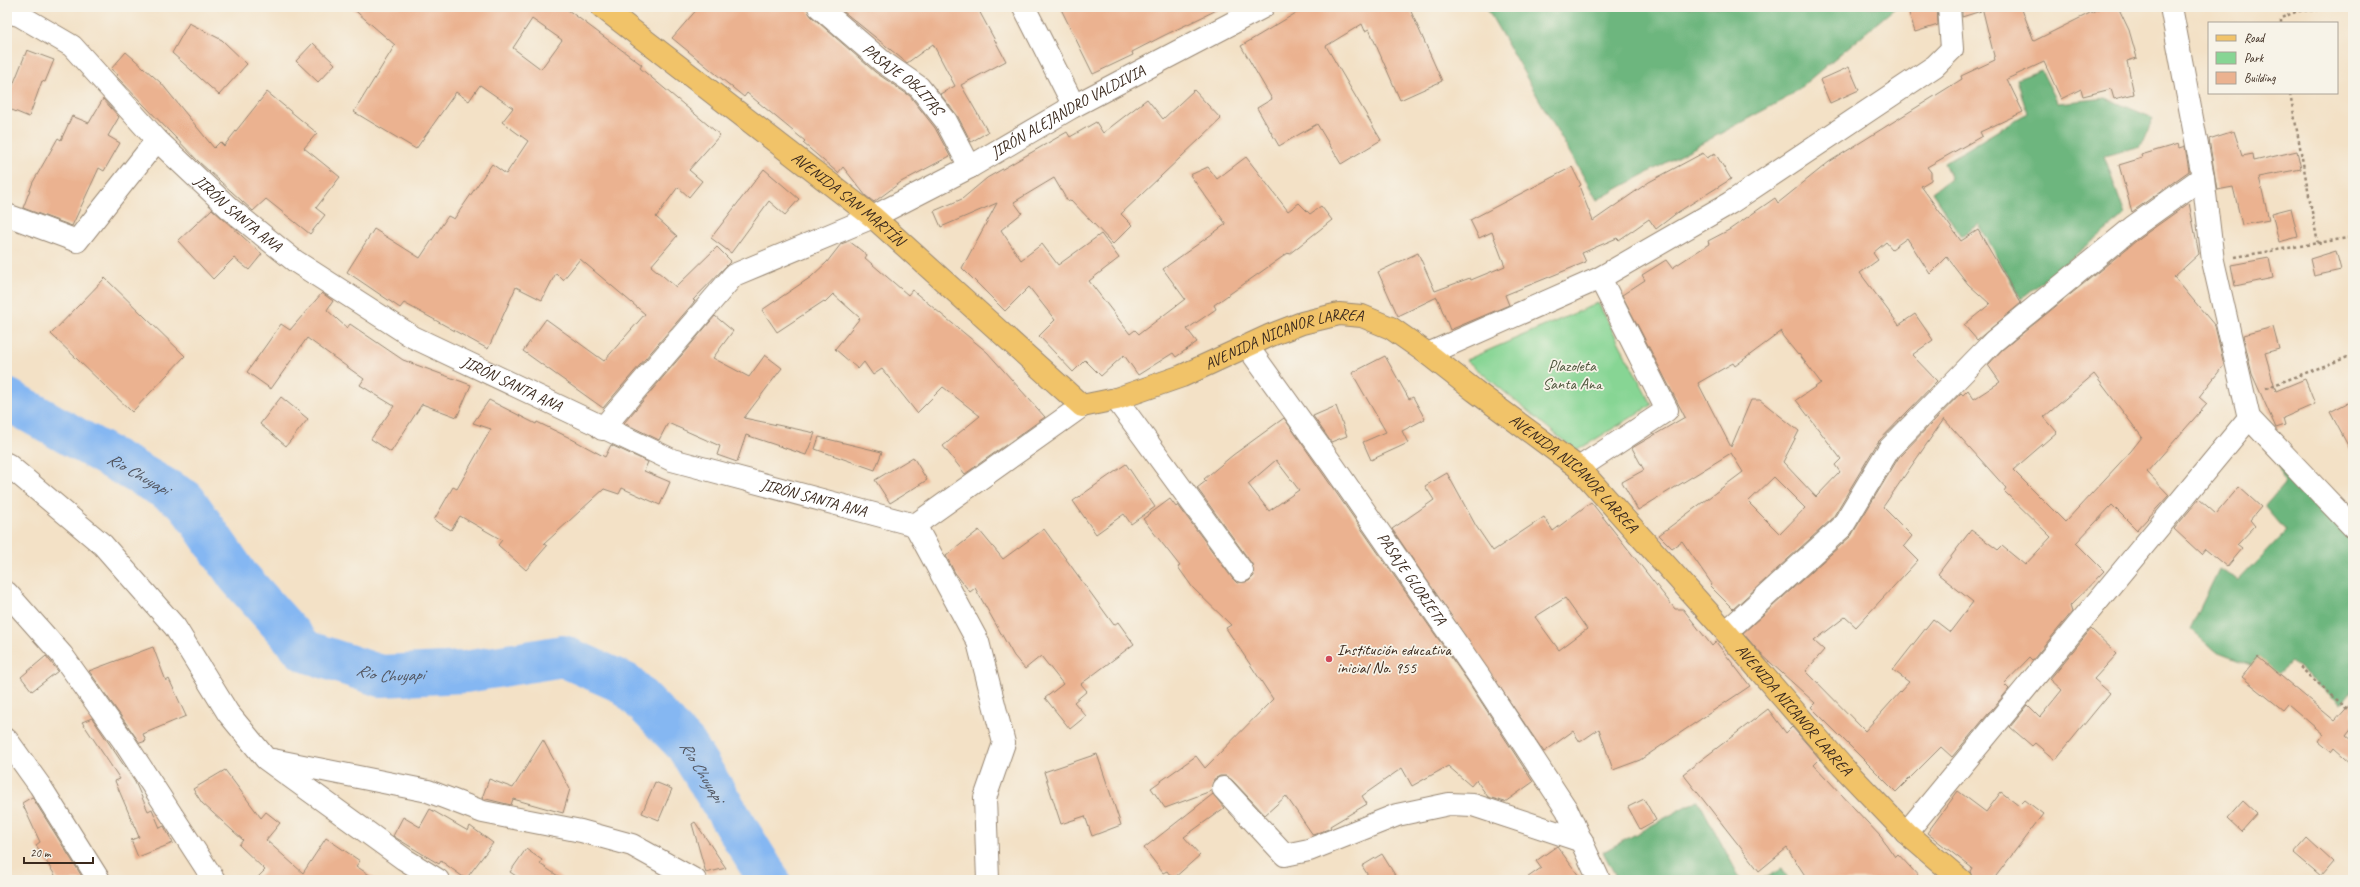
<svg xmlns="http://www.w3.org/2000/svg" width="2360" height="887" font-family="Caveat,sans-serif">
<rect width="100%" height="100%" fill="#f7f3e8"/>
<filter id="ink" filterUnits="userSpaceOnUse"><feTurbulence type="fractalNoise" baseFrequency=".025" numOctaves="2"/><feDisplacementMap in="SourceGraphic" scale="8" xChannelSelector="R" yChannelSelector="G"/><feConvolveMatrix kernelMatrix="1 2 1 2 8 2 1 2 1" color-interpolation-filters="sRGB"/></filter>
<filter id="wash" filterUnits="userSpaceOnUse"><feTurbulence type="fractalNoise" baseFrequency=".012" numOctaves="4" result="noise"/><feDisplacementMap in="SourceGraphic" scale="16" xChannelSelector="R" yChannelSelector="G"/><feGaussianBlur stdDeviation="0.9" result="paint"/><feColorMatrix in="noise" values="0 0 0 0 0 0 0 0 0 0 0 0 0 0 0 0 0 1.4 0 .05"/><feComposite in="paint" operator="in"/></filter>
<g filter="url(#wash)">
<rect width="100%" height="100%" fill="#f3e1c6"/>
<path fill="#87d594" stroke="#618059" d="M 1598,303 L 1652,405 L 1576,451 L 1466,360 Z"/>
<g fill="#6db67e" stroke="#54704e">
<path d="M 1486,7 L 1896,7 L 1790,96 L 1597,200 Z"/>
<path d="M 2041,70 L 2058,103 L 2106,98 L 2153,118 L 2141,146 L 2104,156 L 2125,215 L 2021,299 L 1979,224 L 1961,236 L 1932,192 L 1951,178 L 1944,163 L 2027,113 L 2017,79 Z"/>
<path d="M 2276,458 L 2342,523 L 2353,541 L 2353,689 L 2341,704 L 2291,662 L 2277,675 L 2216,652 L 2190,629 L 2219,569 L 2239,580 L 2286,531 L 2265,506 L 2284,484 Z"/>
<path d="M 1698,800 L 1741,880 L 1618,880 L 1603,852 Z"/>
<path d="M 1782,868 L 1789,880 L 1760,880 Z"/>
</g>
<g fill="none" stroke-linecap="round" stroke-linejoin="round">
<path stroke="#85b7f2" stroke-width="42" id="s1" d="M 7,399 L 185,500 L 238,576 L 305,651 L 381,676 L 465,672 L 563,656 L 626,684 L 686,745 L 769,880"/>
</g>
<g id="blocks">
<g fill="#ebb290" fill-rule="evenodd">
<path d="M 351,7 L 564,7 L 642,65 L 640,68 L 720,135 L 689,170 L 702,181 L 689,197 L 678,187 L 656,217 L 677,236 L 651,266 L 676,287 L 717,247 L 731,261 L 693,300 L 695,301 L 603,408 L 523,351 L 546,319 L 604,361 L 645,314 L 580,259 L 563,280 L 556,273 L 542,300 L 516,287 L 488,349 L 404,303 L 400,308 L 347,272 L 374,229 L 420,258 L 448,216 L 454,219 L 492,164 L 506,174 L 528,141 L 502,122 L 513,108 L 480,85 L 469,101 L 456,92 L 416,149 L 354,112 L 395,45 ZM 532,19 L 562,40 L 541,69 L 513,48 Z"/>
<path d="M 699,7 L 807,7 L 811,16 L 875,72 L 910,96 L 935,128 L 950,156 L 901,182 L 874,202 L 866,196 L 843,167 L 838,173 L 803,143 L 805,141 L 747,93 L 744,97 L 672,38 Z"/>
<path d="M 838,7 L 977,7 L 1006,61 L 961,85 L 988,132 L 971,142 L 957,115 L 940,94 L 955,86 L 933,44 L 907,63 Z"/>
<path d="M 1060,7 L 1223,7 L 1163,36 L 1132,52 L 1133,55 L 1093,74 Z"/>
<path d="M 1306,7 L 1409,7 L 1442,81 L 1400,100 L 1369,29 L 1365,31 L 1362,24 L 1326,46 L 1381,140 L 1341,164 L 1317,124 L 1279,146 L 1257,108 L 1272,99 L 1241,46 Z"/>
<path d="M 1907,7 L 1937,7 L 1938,25 L 1915,32 Z"/>
<path d="M 1962,7 L 1980,7 L 1981,11 L 1962,17 Z"/>
<path d="M 1982,7 L 2021,7 L 2034,41 L 2102,7 L 2118,7 L 2129,30 L 2137,58 L 2127,61 L 2134,94 L 2114,99 L 2111,89 L 2083,96 L 2081,89 L 2061,99 L 2044,62 L 2007,79 L 2023,112 L 1980,132 L 1982,136 L 1927,167 L 1931,172 L 1931,180 L 1921,186 L 1961,241 L 1978,230 L 2021,303 L 1977,340 L 1964,325 L 1990,304 L 1968,284 L 1947,257 L 1930,274 L 1907,238 L 1892,249 L 1886,242 L 1873,253 L 1878,260 L 1860,273 L 1899,325 L 1915,314 L 1933,340 L 1912,355 L 1937,381 L 1878,442 L 1832,519 L 1733,609 L 1710,586 L 1712,584 L 1682,541 L 1672,548 L 1659,535 L 1743,472 L 1731,453 L 1638,510 L 1622,482 L 1644,470 L 1632,448 L 1685,417 L 1622,295 L 1645,280 L 1642,275 L 1666,260 L 1672,268 L 1709,244 L 1708,241 L 1729,230 L 1775,198 L 1778,203 L 1829,162 L 1962,79 L 1961,76 L 1995,60 ZM 1782,331 L 1781,334 L 1798,355 L 1799,354 L 1821,383 L 1796,400 L 1841,459 L 1835,465 L 1840,472 L 1816,497 L 1783,462 L 1799,431 L 1760,400 L 1751,400 L 1731,447 L 1698,383 L 1733,363 L 1735,366 ZM 1774,477 L 1805,508 L 1780,534 L 1748,502 Z"/>
<path d="M 189,23 L 222,40 L 247,64 L 219,95 L 172,53 Z"/>
<path d="M 313,43 L 335,64 L 318,82 L 296,61 Z"/>
<path d="M 27,50 L 54,60 L 45,82 L 42,81 L 29,117 L 7,108 L 7,100 Z"/>
<path d="M 126,52 L 161,83 L 214,148 L 220,142 L 224,146 L 267,92 L 317,133 L 304,148 L 340,177 L 316,208 L 325,215 L 310,234 L 266,199 L 253,211 L 199,162 L 116,76 L 118,75 L 111,69 Z"/>
<path d="M 1849,67 L 1859,90 L 1830,103 L 1820,80 Z"/>
<path d="M 1194,90 L 1221,119 L 1121,214 L 1132,225 L 1113,244 L 1071,200 L 1068,202 L 1054,178 L 1014,202 L 1022,213 L 1001,230 L 1021,260 L 1042,244 L 1058,265 L 1101,234 L 1119,258 L 1089,281 L 1130,334 L 1135,330 L 1139,334 L 1185,299 L 1163,269 L 1226,224 L 1190,175 L 1208,167 L 1217,179 L 1246,157 L 1288,211 L 1299,203 L 1310,214 L 1321,206 L 1332,220 L 1289,254 L 1288,253 L 1214,305 L 1216,309 L 1187,329 L 1197,342 L 1176,357 L 1173,353 L 1138,375 L 1124,355 L 1101,376 L 1085,360 L 1073,372 L 1039,336 L 1055,320 L 1029,287 L 1005,311 L 962,268 L 997,203 L 941,227 L 934,211 L 962,199 L 987,178 L 1067,132 L 1070,137 L 1096,122 L 1103,133 L 1147,99 L 1163,119 Z"/>
<path d="M 103,99 L 119,117 L 108,136 L 120,143 L 104,171 L 99,168 L 72,226 L 23,208 L 33,182 L 58,138 L 61,140 L 72,116 L 89,123 Z"/>
<path d="M 2234,131 L 2242,156 L 2253,154 L 2254,161 L 2297,151 L 2301,169 L 2259,177 L 2269,220 L 2242,225 L 2233,187 L 2217,190 L 2209,139 Z"/>
<path d="M 2178,144 L 2179,148 L 2185,146 L 2189,171 L 2132,212 L 2119,165 L 2142,158 L 2141,155 Z"/>
<path d="M 1703,153 L 1707,158 L 1715,153 L 1731,179 L 1678,212 L 1656,229 L 1649,219 L 1619,240 L 1617,238 L 1582,253 L 1586,262 L 1505,295 L 1509,305 L 1450,330 L 1437,297 L 1398,316 L 1378,272 L 1418,253 L 1435,291 L 1470,278 L 1471,280 L 1505,266 L 1492,232 L 1479,238 L 1470,220 L 1572,167 L 1581,185 L 1579,186 L 1593,221 L 1649,182 Z"/>
<path d="M 764,169 L 799,199 L 785,215 L 769,201 L 731,253 L 711,238 Z"/>
<path d="M 2189,203 L 2199,254 L 2174,277 L 2215,326 L 2224,365 L 2199,397 L 2207,404 L 2147,472 L 2169,495 L 2137,530 L 2112,505 L 2076,543 L 2104,571 L 2070,606 L 2072,612 L 2032,661 L 2029,658 L 2004,684 L 2009,689 L 1952,757 L 1941,747 L 1896,792 L 1811,707 L 1815,703 L 1760,653 L 1743,633 L 1851,536 L 1899,457 L 1961,393 L 1963,395 L 1968,390 L 1974,399 L 2000,382 L 1988,365 L 2002,350 L 2141,237 ZM 2094,374 L 2142,437 L 2131,451 L 2065,522 L 2013,470 L 2057,432 L 2044,417 ZM 1944,419 L 2006,488 L 2004,491 L 2051,537 L 2025,565 L 2002,546 L 1998,550 L 1971,530 L 1938,574 L 1973,602 L 1950,632 L 1933,619 L 1893,670 L 1909,682 L 1865,731 L 1806,671 L 1824,650 L 1814,641 L 1845,617 L 1856,627 L 1918,560 L 1904,546 L 1912,536 L 1883,507 Z"/>
<path d="M 2291,208 L 2298,237 L 2279,242 L 2272,213 Z"/>
<path d="M 212,209 L 262,254 L 249,270 L 234,258 L 213,279 L 178,241 Z"/>
<path d="M 849,241 L 867,255 L 865,258 L 908,295 L 912,290 L 987,352 L 1045,417 L 965,474 L 943,446 L 980,416 L 943,387 L 917,413 L 882,369 L 873,375 L 864,362 L 858,369 L 835,349 L 860,318 L 833,294 L 825,302 L 824,301 L 777,332 L 762,310 L 811,277 L 827,262 L 841,244 Z"/>
<path d="M 2336,251 L 2341,270 L 2314,276 L 2310,259 Z"/>
<path d="M 2269,258 L 2273,278 L 2235,286 L 2231,265 Z"/>
<path d="M 105,278 L 185,356 L 132,412 L 51,334 Z"/>
<path d="M 322,293 L 333,301 L 327,310 L 347,328 L 350,324 L 403,360 L 471,385 L 457,417 L 422,404 L 391,452 L 371,439 L 394,406 L 360,385 L 364,379 L 307,338 L 271,389 L 247,372 L 281,324 L 290,330 Z"/>
<path d="M 715,316 L 733,331 L 713,358 L 749,377 L 765,355 L 782,368 L 744,418 L 815,433 L 806,455 L 746,435 L 737,462 L 717,455 L 720,446 L 668,423 L 659,440 L 624,423 Z"/>
<path d="M 2273,327 L 2279,349 L 2265,353 L 2276,391 L 2305,379 L 2315,404 L 2283,418 L 2285,425 L 2276,428 L 2252,374 L 2243,335 Z"/>
<path d="M 1385,356 L 1409,399 L 1413,397 L 1425,419 L 1402,431 L 1408,443 L 1371,460 L 1363,442 L 1386,432 L 1352,373 Z"/>
<path d="M 281,397 L 308,419 L 286,446 L 260,424 Z"/>
<path d="M 489,400 L 536,424 L 537,422 L 568,437 L 605,457 L 611,445 L 648,462 L 644,471 L 670,482 L 660,505 L 622,488 L 619,494 L 604,489 L 544,544 L 547,546 L 526,570 L 498,545 L 502,540 L 460,516 L 451,530 L 434,520 L 453,487 L 457,489 L 491,429 L 473,423 Z"/>
<path d="M 2353,400 L 2353,455 L 2330,412 Z"/>
<path d="M 1336,406 L 1347,436 L 1331,442 L 1313,416 Z"/>
<path d="M 1284,418 L 1469,683 L 1533,782 L 1505,802 L 1488,797 L 1476,780 L 1471,786 L 1448,766 L 1412,786 L 1402,768 L 1362,796 L 1367,804 L 1330,826 L 1331,828 L 1313,835 L 1286,796 L 1265,815 L 1232,780 L 1226,776 L 1220,776 L 1214,779 L 1211,791 L 1165,808 L 1151,788 L 1196,756 L 1205,768 L 1273,699 L 1226,628 L 1231,625 L 1193,588 L 1178,567 L 1180,566 L 1143,519 L 1170,499 L 1176,507 L 1178,505 L 1232,578 L 1237,583 L 1249,581 L 1254,576 L 1252,564 L 1197,488 L 1206,481 L 1204,479 L 1233,455 ZM 1276,460 L 1299,490 L 1269,511 L 1248,484 Z"/>
<path d="M 819,437 L 882,452 L 875,470 L 815,449 Z"/>
<path d="M 913,457 L 927,480 L 890,503 L 875,480 Z"/>
<path d="M 1126,464 L 1155,507 L 1131,524 L 1124,514 L 1096,534 L 1073,501 Z"/>
<path d="M 1447,473 L 1476,526 L 1493,551 L 1544,517 L 1553,531 L 1591,502 L 1675,609 L 1683,609 L 1712,646 L 1716,642 L 1750,686 L 1640,760 L 1613,770 L 1599,729 L 1580,742 L 1573,731 L 1544,752 L 1392,529 L 1434,500 L 1425,486 ZM 1565,598 L 1587,629 L 1559,650 L 1535,617 Z"/>
<path d="M 2239,487 L 2261,507 L 2250,520 L 2255,526 L 2237,545 L 2242,549 L 2227,567 L 2205,549 L 2201,554 L 2174,529 L 2199,499 L 2216,514 Z"/>
<path d="M 1044,529 L 1114,625 L 1118,622 L 1134,644 L 1081,684 L 1087,691 L 1074,702 L 1086,716 L 1070,729 L 1045,698 L 1063,684 L 1041,656 L 1025,669 L 1014,656 L 975,588 L 970,592 L 955,573 L 946,556 L 979,530 L 1003,559 Z"/>
<path d="M 2091,629 L 2117,654 L 2094,679 L 2110,693 L 2055,760 L 2035,743 L 2032,746 L 2010,727 L 2028,705 L 2040,717 L 2062,690 L 2050,679 Z"/>
<path d="M 153,647 L 166,681 L 169,679 L 186,716 L 143,734 L 146,741 L 140,743 L 89,671 Z"/>
<path d="M 46,656 L 58,671 L 32,691 L 21,677 Z"/>
<path d="M 2258,657 L 2335,721 L 2353,701 L 2353,726 L 2346,735 L 2353,741 L 2353,765 L 2334,748 L 2331,752 L 2318,741 L 2323,734 L 2288,704 L 2283,710 L 2242,677 Z"/>
<path d="M 1768,709 L 1786,733 L 1792,727 L 1820,759 L 1814,765 L 1881,837 L 1895,857 L 1898,854 L 1922,880 L 1808,880 L 1787,848 L 1759,871 L 1683,774 Z"/>
<path d="M 92,718 L 135,782 L 148,811 L 152,809 L 160,828 L 164,826 L 173,843 L 138,857 L 131,840 L 139,837 L 115,781 L 120,779 L 82,722 Z"/>
<path d="M 543,740 L 570,789 L 563,813 L 513,799 L 511,805 L 482,798 L 489,779 L 513,788 Z"/>
<path d="M 1097,754 L 1121,825 L 1092,836 L 1085,816 L 1061,824 L 1044,772 Z"/>
<path d="M 225,770 L 261,818 L 266,812 L 280,823 L 266,840 L 303,873 L 326,838 L 360,861 L 356,866 L 377,880 L 255,880 L 265,870 L 239,845 L 243,840 L 202,803 L 193,789 Z"/>
<path d="M 655,782 L 672,789 L 659,820 L 642,813 Z"/>
<path d="M 1958,791 L 1986,812 L 2001,792 L 2019,806 L 2025,800 L 2043,814 L 1993,880 L 1973,880 L 1970,871 L 1972,868 L 1927,833 Z"/>
<path d="M 1213,794 L 1224,808 L 1184,837 L 1200,855 L 1173,879 L 1167,871 L 1163,873 L 1144,848 Z"/>
<path d="M 32,797 L 78,870 L 84,880 L 58,880 L 36,845 L 40,842 L 22,803 Z"/>
<path d="M 1644,799 L 1656,820 L 1640,829 L 1628,807 Z"/>
<path d="M 2243,801 L 2257,814 L 2241,832 L 2227,819 Z"/>
<path d="M 430,809 L 468,831 L 470,826 L 493,843 L 466,879 L 441,861 L 439,864 L 393,836 L 403,817 L 420,827 Z"/>
<path d="M 695,822 L 726,868 L 706,873 L 692,824 Z"/>
<path d="M 2307,838 L 2333,862 L 2321,876 L 2294,853 Z"/>
<path d="M 1557,846 L 1582,880 L 1524,880 L 1541,868 L 1536,861 Z"/>
<path d="M 526,849 L 542,860 L 540,864 L 564,880 L 522,880 L 510,872 Z"/>
<path d="M 1382,854 L 1398,880 L 1371,880 L 1362,866 Z"/>
</g>
</g>
</g>
<g filter="url(#ink)">
<use href="#blocks" fill-opacity="0" stroke="#978672" stroke-width="1"/>
<g fill="none" stroke-linecap="round" stroke-linejoin="round">
<defs>
<g id="minor">
<path id="s2" d="M 819,7 L 883,62 L 919,87 L 946,121 L 970,167"/>
<path d="M 1024,7 L 1074,106"/>
<path d="M 2171,7 L 2203,177 L 2213,261 L 2249,418 L 2353,527"/>
<path id="s3" d="M 7,12 L 19,15 L 72,46 L 157,140 L 229,208 L 295,261 L 413,337 L 672,460 L 915,525 L 1082,406"/>
<path d="M 7,215 L 77,241 L 157,140"/>
<path id="s4" d="M 1247,346 L 1334,467 L 1479,676 L 1567,810 L 1599,880"/>
<path d="M 1428,354 L 1600,278"/>
<path d="M 1116,399 L 1242,571"/>
<path id="s5" d="M 602,429 L 734,275 L 873,217 L 970,167 L 1074,106 L 1263,7"/>
<path d="M 7,464 L 103,545 L 175,627 L 228,713 L 266,759 L 404,859 L 438,880"/>
<path d="M 1579,468 L 1667,410 L 1600,278 L 1730,203 L 1935,66 L 1952,49 L 1949,7"/>
<path d="M 915,525 L 978,642 L 1004,743 L 985,798 L 988,880"/>
<path d="M 7,593 L 62,655 L 125,743 L 214,880"/>
<path d="M 1726,632 L 1842,527 L 1889,449 L 1994,341 L 2133,227 L 2203,177"/>
<path d="M 7,740 L 40,786 L 99,880"/>
<path d="M 273,760 L 428,791 L 483,812 L 581,831 L 632,845 L 695,880"/>
<path d="M 1223,788 L 1285,855 L 1309,850 L 1397,815 L 1449,804 L 1473,805 L 1582,841"/>
<path d="M 1906,833 L 2249,418"/>
</g>
<g id="major">
<path id="s6" d="M 602,7 L 873,217 L 1082,406 L 1116,399 L 1182,376 L 1271,335 L 1302,323 L 1339,314 L 1362,316 L 1391,328 L 1428,354 L 1475,391 L 1579,468 L 1726,632 L 1842,766 L 1906,833 L 1961,880"/>
</g>
</defs>
<use href="#minor" stroke="#978672" stroke-width="24"/>
<use href="#major" stroke="#978672" stroke-width="24"/>
<g stroke="#978672" stroke-width="2.5" stroke-dasharray="3 3" stroke-linecap="butt">
<path d="M 2281,23 L 2281,18 L 2298,11 L 2353,8"/>
<path d="M 2290,93 L 2318,244"/>
<path d="M 2235,257 L 2353,237"/>
<path d="M 2266,388 L 2353,355"/>
<path d="M 2300,667 L 2353,714"/>
</g>
<use href="#minor" stroke="#fff" stroke-width="22"/>
<use href="#major" stroke="#f1c369" stroke-width="22"/>
</g>
</g>
<circle fill="#d1495b" stroke="#f7f3e8" stroke-width="1.5" cx="1329" cy="659" r="4"/>
<g text-anchor="middle" dominant-baseline="central" stroke-width="3.5" stroke-linejoin="round" paint-order="stroke">
<g font-size="16" fill="#3b2a1e" stroke="#f7f3e8">
<text stroke="none"><textPath href="#s2" startOffset="111">PASAJE OBLITAS</textPath></text>
<text stroke="none"><textPath href="#s5" startOffset="575">JIRÓN ALEJANDRO VALDIVIA</textPath></text>
<text stroke="none"><textPath href="#s6" startOffset="312">AVENIDA SAN MARTÍN</textPath></text>
<text stroke="none"><textPath href="#s3" startOffset="310">JIRÓN SANTA ANA</textPath></text>
<text stroke="none"><textPath href="#s6" startOffset="839">AVENIDA NICANOR LARREA</textPath></text>
<text stroke="none"><textPath href="#s3" startOffset="634">JIRÓN SANTA ANA</textPath></text>
<text stroke="none"><textPath href="#s6" startOffset="1187">AVENIDA NICANOR LARREA</textPath></text>
<text stroke="none"><textPath href="#s3" startOffset="958">JIRÓN SANTA ANA</textPath></text>
<text stroke="none"><textPath href="#s4" startOffset="285">PASAJE GLORIETA</textPath></text>
<text stroke="none"><textPath href="#s6" startOffset="1511">AVENIDA NICANOR LARREA</textPath></text>
</g>
<g font-size="16" fill="#4e553c" stroke="#f7f3e8">
<text x="1572" y="366">Plazoleta<tspan x="1572" dy="18">Santa Ana</tspan></text>
</g>
<g font-size="16" fill="#3b2a1e" stroke="#f7f3e8" text-anchor="start">
<text x="1337" y="650">Institución educativa<tspan x="1337" dy="18">inicial No. 955</tspan></text>
</g>
<g font-size="17" font-style="italic" fill="#51545e" stroke="#f7f3e8">
<text stroke="none"><textPath href="#s1" startOffset="151">Rio Chuyapi</textPath></text>
<text stroke="none"><textPath href="#s1" startOffset="487">Rio Chuyapi</textPath></text>
<text stroke="none"><textPath href="#s1" startOffset="847">Rio Chuyapi</textPath></text>
</g>
</g>
<rect width="2360" height="887" fill="none" stroke="#f7f3e8" stroke-width="24"/>
<rect x="2208" y="22" width="130" height="72" fill="#f7f3e8" stroke="#aca397"/>
<rect x="2216" y="35" width="20" height="6" fill="#f1c369" stroke="#aca397"/>
<text x="2244" y="42" font-size="12" fill="#3b2a1e">Road</text>
<rect x="2216" y="52" width="20" height="12" fill="#87d594" stroke="#aca397"/>
<text x="2244" y="62" font-size="12" fill="#3b2a1e">Park</text>
<rect x="2216" y="72" width="20" height="12" fill="#ebb290" stroke="#aca397"/>
<text x="2244" y="82" font-size="12" fill="#3b2a1e">Building</text>
<path d="M24 857v6h69v-6" fill="none" stroke="#3b2a1e" stroke-width="2"/>
<text x="30" y="857" font-size="12" fill="#3b2a1e" stroke="#f7f3e8" stroke-width="3" paint-order="stroke">20 m</text>
</svg>
